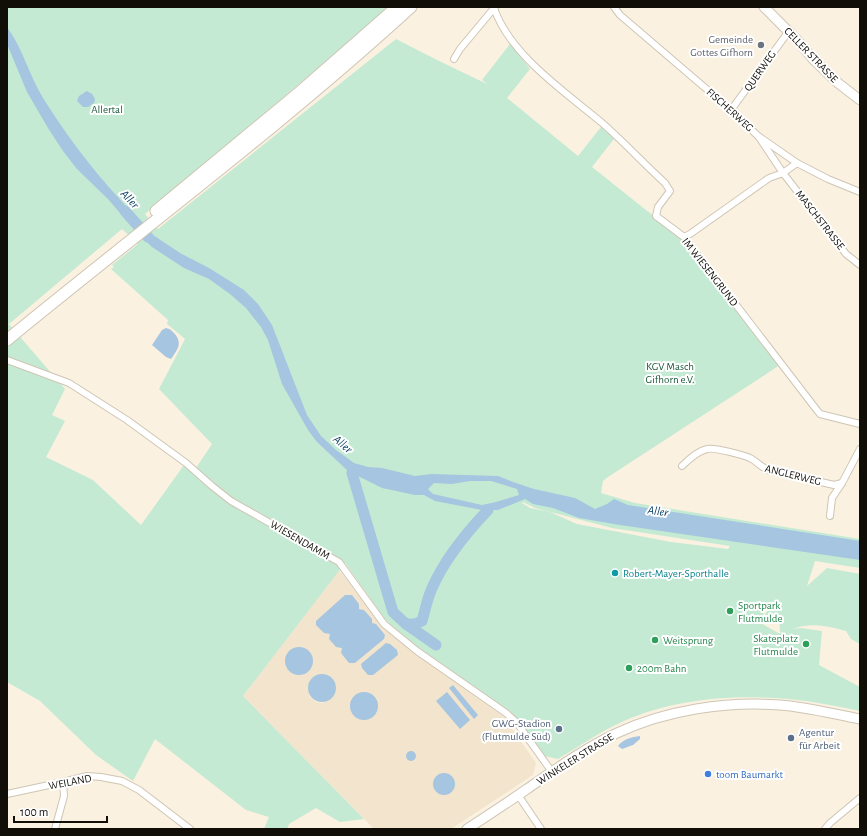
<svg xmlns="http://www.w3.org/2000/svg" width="867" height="836" font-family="'Alegreya Sans',sans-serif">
<rect width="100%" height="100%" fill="#fbf1e0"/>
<path fill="#f3e5cd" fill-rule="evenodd" d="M 339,570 L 384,629 L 416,654 L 504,717 L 536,763 L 533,775 L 451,829 L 374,829 L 243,696 ZM 359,609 L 364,610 L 372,619 L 372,623 L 384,639 L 355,663 L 349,662 L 342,648 L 329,639 L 330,634 ZM 332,678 L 336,684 L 336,690 L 323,703 L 316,702 L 309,696 Z"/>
<path fill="#c4ead3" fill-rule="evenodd" d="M 7,7 L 390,7 L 145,214 L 158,229 L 396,39 L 437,60 L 487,84 L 482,80 L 510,44 L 530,69 L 507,98 L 578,156 L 601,127 L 614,139 L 592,167 L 646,210 L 685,239 L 780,365 L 608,477 L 603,481 L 601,493 L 635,503 L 860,539 L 860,568 L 815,561 L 807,586 L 827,568 L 860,574 L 860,644 L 851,639 L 846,631 C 828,626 811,622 793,629 L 801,628 L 822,631 L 819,665 L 860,687 L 860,711 C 836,706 812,701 788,699 C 735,694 673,699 624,721 C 601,731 580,746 558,759 L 544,756 L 518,720 L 510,711 L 418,650 L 385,619 L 345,563 L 243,696 L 364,819 L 340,822 L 316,808 L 289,824 L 287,829 L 264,829 L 269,817 L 246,810 L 155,739 L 133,781 L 96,755 L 40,701 L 7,682 ZM 122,229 L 138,244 L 112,265 L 114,267 L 111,269 L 168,320 L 167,324 L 185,339 L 159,389 L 212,444 L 196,468 L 184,465 L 141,525 L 93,480 L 46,457 L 65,421 L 52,415 L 65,389 L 9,324 ZM 523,502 L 535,508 L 612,528 L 730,546 L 728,549 L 671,542 L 577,524 L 550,512 L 530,508 L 522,503 ZM 769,604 L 771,606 L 763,617 L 767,623 L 773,614 L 779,614 L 780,632 L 782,633 L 778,633 L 759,622 Z"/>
<g fill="#a5c5e0" fill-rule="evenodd">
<path d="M 7,27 C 23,49 29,75 43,98 C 58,122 74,145 92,167 C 106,185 123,202 138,220 L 131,226 L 108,199 L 77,169 L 63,151 L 48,128 L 27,92 L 7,44 Z"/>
<path d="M 87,91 L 92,94 L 95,99 L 94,103 L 88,107 L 83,107 L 77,101 L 79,96 Z"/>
<path d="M 150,233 L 180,253 L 209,268 L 244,290 L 258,304 L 272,325 L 307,415 L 321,436 L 336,450 L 354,463 L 368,467 L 382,468 L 415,476 L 432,474 L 498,476 L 513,482 L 534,489 L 575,498 L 595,509 L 607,504 L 614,499 L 628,505 L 860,541 L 860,560 L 620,525 L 579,518 L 553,508 L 533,504 L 525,499 L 498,510 L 482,510 L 435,501 L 424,495 L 415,495 L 382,488 L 348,471 L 317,442 L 308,430 L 282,384 L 268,340 L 261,327 L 246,308 L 230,294 L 209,279 L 184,268 L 152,247 L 143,238 ZM 470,481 L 491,481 L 517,489 L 519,495 L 496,502 L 482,505 L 433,494 L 428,489 L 434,483 L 452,484 Z"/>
<path d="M 166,328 C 170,329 171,330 174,333 C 183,343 178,349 171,359 L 166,357 L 152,345 L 162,330 Z"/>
<path d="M 345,595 L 352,595 L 359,604 L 359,609 L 364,610 L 372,619 L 372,623 L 376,624 L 385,635 L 384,639 L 355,663 L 349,663 L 341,653 L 342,648 L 336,647 L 329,639 L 330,634 L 324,633 L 316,625 L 316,621 Z"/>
<path d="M 386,643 L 390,644 L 397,650 L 398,655 L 373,675 L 368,675 L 362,668 L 361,664 Z"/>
<circle cx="299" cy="661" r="14"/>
<circle cx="322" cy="688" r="14"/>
<path d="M 453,685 L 478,715 L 474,719 L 449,688 Z"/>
<circle cx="364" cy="706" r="14"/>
<path d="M 447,692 L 470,720 L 460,729 L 436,701 Z"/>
<path d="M 640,736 L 640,739 L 633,745 L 622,749 L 618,746 C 623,739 632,737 640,736 Z"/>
<circle cx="411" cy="756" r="5"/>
<circle cx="444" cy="784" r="11"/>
</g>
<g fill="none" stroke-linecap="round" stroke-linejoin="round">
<g stroke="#a5c5e0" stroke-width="11">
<path d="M 125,211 L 148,237"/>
<path d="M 352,473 L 393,612 L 406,624 L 436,645"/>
<path d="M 406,624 L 415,624 L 422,621 C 425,611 427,599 432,588 C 445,559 466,533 488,510"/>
</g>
<defs>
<g id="street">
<path d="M 614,7 L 620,15 L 731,110 L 758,136 L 797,163 L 828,179 L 860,192"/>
<path d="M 494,8 C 510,55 564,91 601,122 C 623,141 643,163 665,183 L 670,191 L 658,207 L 656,216 L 684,237 L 816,409 L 820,414 L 860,424"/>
<path d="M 454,59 L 460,49 L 495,7"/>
<path d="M 731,110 L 789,31"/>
<path d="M 759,137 L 783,173 L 846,254 L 860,265"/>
<path d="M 684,237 L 690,234 L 769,178 L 783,173 L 797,163"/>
<path d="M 7,360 L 69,383 L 127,420 L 186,463 L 212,486 L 231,501 L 339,562 L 384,624 L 417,651 L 506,713 L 517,723 L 552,772"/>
<path d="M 682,466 C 688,460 698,451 707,449 C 714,447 743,455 750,458 C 756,461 761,467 768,470 L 834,485 L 842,483"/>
<path d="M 830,516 L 832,498 L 842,483 L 860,449"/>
<path d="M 7,794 L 63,782 L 87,776 L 101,777 L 122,781 L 139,790 L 190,829"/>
<path d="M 518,795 L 541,829"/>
<path d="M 55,829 L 64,796 L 63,782"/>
<path d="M 825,829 L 830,823 L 860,798"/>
</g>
<g id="secondary">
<path d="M 764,7 L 798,41 L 813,59 L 838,83 L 860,100"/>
<path d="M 467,829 C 487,816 507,803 527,789 C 556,769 585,748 617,733 C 666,710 726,701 780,705 C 807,707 833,714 860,719"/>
</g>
<g id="highway">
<path d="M 156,211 L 301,91 L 397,7"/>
<path d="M 7,340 C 142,229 282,125 411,7"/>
</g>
</defs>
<use href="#street" stroke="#cfc5b4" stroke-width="8"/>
<use href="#secondary" stroke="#cfc5b4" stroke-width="11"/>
<use href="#highway" stroke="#cfc5b4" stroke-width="13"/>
<use href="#street" stroke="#fff" stroke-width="6"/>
<use href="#secondary" stroke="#fff" stroke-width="9"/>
<use href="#highway" stroke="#fff" stroke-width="11"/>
</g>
<circle fill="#6b7280" stroke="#fff" stroke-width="1.5" cx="761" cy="45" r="4"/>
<circle fill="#0f9aa8" stroke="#fff" stroke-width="1.5" cx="615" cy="573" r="4"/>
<g fill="#2e9e5b" stroke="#fff" stroke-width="1.5">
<circle cx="730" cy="611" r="4"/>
<circle cx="655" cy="640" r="4"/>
<circle cx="806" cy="644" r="4"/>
<circle cx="629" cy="668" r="4"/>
</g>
<g fill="#5c6f8a" stroke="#fff" stroke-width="1.5">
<circle cx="559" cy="729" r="4"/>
<circle cx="791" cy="738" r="4"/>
</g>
<circle fill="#3f7fe0" stroke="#fff" stroke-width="1.5" cx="708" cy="774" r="4"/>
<g text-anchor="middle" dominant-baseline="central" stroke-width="4" stroke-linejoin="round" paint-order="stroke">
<g font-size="11" fill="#5b616d" stroke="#fff" text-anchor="end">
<text x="753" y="39">Gemeinde<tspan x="753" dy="13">Gottes Gifhorn</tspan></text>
</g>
<g font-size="11" fill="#110e08" stroke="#fff">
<text transform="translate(811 55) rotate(46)">CELLER STRASSE</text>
<text transform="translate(760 71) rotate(-55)">QUERWEG</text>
<text transform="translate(730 110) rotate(42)">FISCHERWEG</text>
<text transform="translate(820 220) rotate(52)">MASCHSTRASSE</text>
<text transform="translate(710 272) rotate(52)">IM WIESENGRUND</text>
<text transform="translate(793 475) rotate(14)">ANGLERWEG</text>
<text transform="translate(300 540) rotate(30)">WIESENDAMM</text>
<text transform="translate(575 759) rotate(-32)">WINKELER STRASSE</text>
<text transform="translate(70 782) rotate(-11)">WEILAND</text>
</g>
<g font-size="11" fill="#195839" stroke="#fff">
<text x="107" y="109">Allertal</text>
<text x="670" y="366">KGV Masch<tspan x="670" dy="13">Gifhorn e.V.</tspan></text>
</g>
<g font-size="11" fill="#0d838f" stroke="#fff" text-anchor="start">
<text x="623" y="573">Robert-Mayer-Sporthalle</text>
</g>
<g font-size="11" fill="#27864d" stroke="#fff" text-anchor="start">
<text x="738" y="605">Sportpark<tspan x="738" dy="13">Flutmulde</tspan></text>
<text x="798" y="638" text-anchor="end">Skateplatz<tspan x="798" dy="13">Flutmulde</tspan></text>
<text x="663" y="640">Weitsprung</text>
<text x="637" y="668">200m Bahn</text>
</g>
<g font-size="11" fill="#4e5e75" stroke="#fff" text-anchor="end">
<text x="551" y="723">GWG-Stadion<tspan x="551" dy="13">(Flutmulde Süd)</tspan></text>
<text x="799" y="732" text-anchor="start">Agentur<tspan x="799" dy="13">für Arbeit</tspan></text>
</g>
<g font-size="11" fill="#366cbe" stroke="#fff" text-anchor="start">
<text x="716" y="774">toom Baumarkt</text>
</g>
<g font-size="12" font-style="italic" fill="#063d61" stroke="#fff">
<text transform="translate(130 199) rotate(47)">Aller</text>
<text transform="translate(343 444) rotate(41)">Aller</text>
<text transform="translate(658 511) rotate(8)">Aller</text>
</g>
</g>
<rect width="867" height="836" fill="none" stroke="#110e08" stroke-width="16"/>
<path d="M14 816v6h93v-6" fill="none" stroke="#110e08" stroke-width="2"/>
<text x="20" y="816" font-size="12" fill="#110e08" stroke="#ffffff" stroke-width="3" paint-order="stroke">100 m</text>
</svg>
